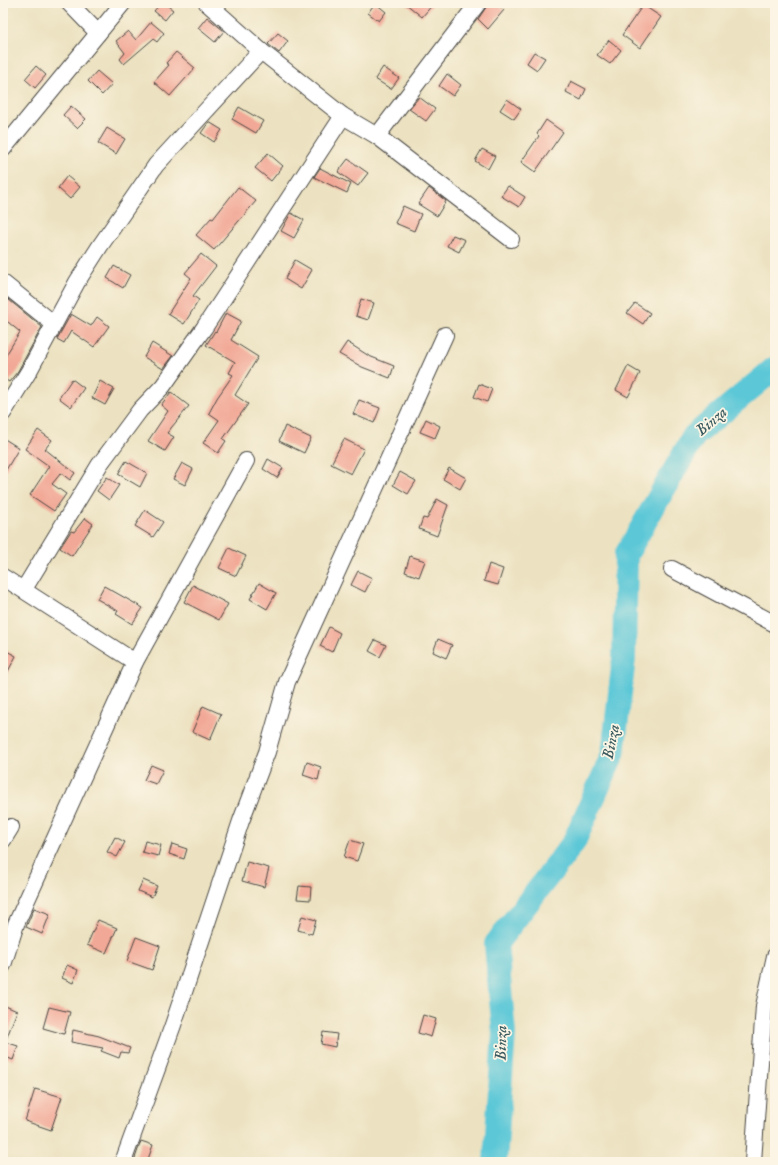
<svg xmlns="http://www.w3.org/2000/svg" width="778" height="1165" font-family="'IM FELL English',serif">
<rect width="100%" height="100%" fill="#fcf5e5"/>
<filter id="ink" filterUnits="userSpaceOnUse"><feTurbulence type="fractalNoise" baseFrequency=".025" numOctaves="2"/><feDisplacementMap in="SourceGraphic" scale="8" xChannelSelector="R" yChannelSelector="G"/><feConvolveMatrix kernelMatrix="1 2 1 2 8 2 1 2 1" color-interpolation-filters="sRGB"/></filter>
<filter id="wash" filterUnits="userSpaceOnUse"><feTurbulence type="fractalNoise" baseFrequency=".012" numOctaves="4" result="noise"/><feDisplacementMap in="SourceGraphic" scale="16" xChannelSelector="R" yChannelSelector="G"/><feGaussianBlur stdDeviation="0.9" result="paint"/><feColorMatrix in="noise" values="0 0 0 0 0 0 0 0 0 0 0 0 0 0 0 0 0 1.4 0 .05"/><feComposite in="paint" operator="in"/></filter>
<g filter="url(#wash)">
<rect width="100%" height="100%" fill="#ece2c1"/>
<g fill="none" stroke-linecap="round" stroke-linejoin="round">
<path stroke="#5cc7d7" stroke-width="24" d="M 495,1162 L 504,1033 L 496,944 L 574,842 L 613,754 L 624,658 L 626,555 L 694,436 L 775,368"/>
</g>
<g id="blocks">
<g fill="#f2a896">
<path d="M 161,3 L 164,3 L 173,10 L 165,20 L 154,11 Z"/>
<path d="M 375,3 L 386,12 L 379,21 L 368,13 Z"/>
<path d="M 405,3 L 434,3 L 422,17 Z"/>
<path d="M 489,3 L 497,3 L 504,10 L 488,29 L 478,19 Z"/>
<path d="M 643,5 L 661,17 L 640,48 L 622,35 Z"/>
<path d="M 207,17 L 224,31 L 215,42 L 198,28 Z"/>
<path d="M 151,22 L 164,33 L 157,42 L 153,39 L 124,64 L 120,59 L 125,53 L 116,41 L 128,31 L 136,40 Z"/>
<path d="M 278,33 L 288,41 L 279,53 L 268,44 Z"/>
<path d="M 609,40 L 621,50 L 610,64 L 597,55 Z"/>
<path d="M 176,52 L 195,68 L 170,96 L 154,82 L 169,65 L 166,63 Z"/>
<path d="M 534,52 L 545,58 L 537,70 L 527,63 Z"/>
<path d="M 36,66 L 46,75 L 35,88 L 25,79 Z"/>
<path d="M 383,67 L 399,78 L 391,89 L 375,79 Z"/>
<path d="M 97,71 L 112,84 L 102,95 L 88,81 Z"/>
<path d="M 447,74 L 461,85 L 453,96 L 439,86 Z"/>
<path d="M 571,81 L 586,89 L 581,100 L 566,92 Z"/>
<path d="M 419,97 L 435,109 L 426,121 L 409,109 Z"/>
<path d="M 507,99 L 521,109 L 514,119 L 500,110 Z"/>
<path d="M 71,106 L 86,119 L 77,128 L 63,115 Z"/>
<path d="M 239,107 L 263,121 L 256,133 L 232,119 Z"/>
<path d="M 546,120 L 563,132 L 535,172 L 521,162 L 539,136 L 537,134 Z"/>
<path d="M 209,122 L 222,130 L 214,142 L 201,133 Z"/>
<path d="M 107,128 L 125,139 L 116,154 L 98,143 Z"/>
<path d="M 482,149 L 495,156 L 488,169 L 475,161 Z"/>
<path d="M 268,153 L 283,166 L 271,181 L 255,168 Z"/>
<path d="M 348,159 L 368,173 L 358,186 L 338,172 Z"/>
<path d="M 320,168 L 351,184 L 347,193 L 314,177 Z"/>
<path d="M 67,176 L 80,187 L 70,199 L 58,188 Z"/>
<path d="M 508,186 L 525,197 L 519,207 L 501,196 Z"/>
<path d="M 238,187 L 256,201 L 214,250 L 196,235 L 211,218 L 213,219 Z"/>
<path d="M 429,188 L 446,201 L 437,216 L 418,204 Z"/>
<path d="M 403,206 L 421,214 L 414,231 L 395,223 Z"/>
<path d="M 291,213 L 304,220 L 294,238 L 281,231 Z"/>
<path d="M 453,235 L 465,240 L 459,252 L 447,246 Z"/>
<path d="M 201,254 L 216,266 L 193,296 L 199,300 L 184,324 L 168,314 L 191,278 L 185,273 Z"/>
<path d="M 295,260 L 312,270 L 301,289 L 285,279 Z"/>
<path d="M 114,266 L 130,275 L 123,288 L 107,278 Z"/>
<path d="M 3,295 L 42,327 L 18,371 L 9,382 L 3,378 L 3,360 L 20,332 L 3,318 Z"/>
<path d="M 361,299 L 374,303 L 368,320 L 356,316 Z"/>
<path d="M 635,303 L 650,313 L 643,324 L 627,313 Z"/>
<path d="M 226,313 L 241,321 L 231,340 L 258,357 L 235,395 L 248,404 L 223,439 L 226,441 L 218,453 L 203,443 L 219,420 L 209,413 L 217,398 L 233,375 L 229,373 L 235,362 L 206,345 L 215,331 L 216,332 Z"/>
<path d="M 71,314 L 91,326 L 97,317 L 109,326 L 94,347 L 71,331 L 64,343 L 57,339 Z"/>
<path d="M 347,342 L 369,356 L 394,366 L 390,378 L 362,367 L 339,354 Z"/>
<path d="M 152,343 L 173,356 L 163,369 L 144,357 Z"/>
<path d="M 628,366 L 640,373 L 628,397 L 616,390 Z"/>
<path d="M 72,379 L 84,388 L 71,407 L 59,398 Z"/>
<path d="M 100,381 L 114,389 L 105,405 L 92,398 Z"/>
<path d="M 479,384 L 492,389 L 487,402 L 474,397 Z"/>
<path d="M 171,392 L 189,406 L 167,433 L 174,437 L 165,451 L 148,441 L 168,411 L 161,405 Z"/>
<path d="M 359,400 L 380,408 L 374,423 L 353,414 Z"/>
<path d="M 426,419 L 440,426 L 435,438 L 420,432 Z"/>
<path d="M 285,426 L 311,438 L 304,453 L 279,441 Z"/>
<path d="M 38,430 L 52,440 L 45,449 L 75,473 L 70,480 L 61,473 L 52,484 L 66,494 L 54,511 L 30,495 L 49,466 L 25,449 Z"/>
<path d="M 3,438 L 19,448 L 3,475 Z"/>
<path d="M 344,439 L 364,449 L 351,474 L 331,464 Z"/>
<path d="M 268,459 L 283,468 L 277,478 L 263,469 Z"/>
<path d="M 126,461 L 147,473 L 140,487 L 118,474 Z"/>
<path d="M 182,463 L 193,469 L 185,485 L 173,479 Z"/>
<path d="M 449,468 L 466,478 L 460,489 L 443,479 Z"/>
<path d="M 400,472 L 416,481 L 408,494 L 393,485 Z"/>
<path d="M 107,477 L 119,485 L 109,500 L 97,491 Z"/>
<path d="M 437,499 L 448,505 L 437,536 L 419,529 L 423,518 L 427,519 Z"/>
<path d="M 145,510 L 163,522 L 153,537 L 135,526 Z"/>
<path d="M 85,518 L 93,524 L 72,556 L 60,548 L 71,531 L 74,532 Z"/>
<path d="M 229,548 L 246,556 L 236,576 L 219,568 Z"/>
<path d="M 410,556 L 425,561 L 419,577 L 405,572 Z"/>
<path d="M 489,564 L 503,569 L 498,585 L 484,581 Z"/>
<path d="M 358,571 L 372,578 L 365,592 L 351,585 Z"/>
<path d="M 259,583 L 276,593 L 267,609 L 250,599 Z"/>
<path d="M 193,585 L 228,604 L 219,620 L 184,602 Z"/>
<path d="M 104,586 L 143,608 L 132,624 L 116,614 L 118,611 L 97,599 Z"/>
<path d="M 329,627 L 340,633 L 332,652 L 320,646 Z"/>
<path d="M 438,639 L 452,645 L 446,658 L 433,652 Z"/>
<path d="M 375,640 L 386,645 L 380,657 L 369,651 Z"/>
<path d="M 3,649 L 16,656 L 3,681 Z"/>
<path d="M 203,706 L 221,714 L 210,740 L 192,732 Z"/>
<path d="M 307,762 L 321,767 L 318,780 L 303,775 Z"/>
<path d="M 151,765 L 163,770 L 156,784 L 144,780 Z"/>
<path d="M 115,837 L 125,842 L 117,857 L 107,852 Z"/>
<path d="M 350,840 L 363,844 L 357,861 L 344,857 Z"/>
<path d="M 145,841 L 161,845 L 158,856 L 142,852 Z"/>
<path d="M 172,844 L 187,849 L 184,859 L 169,854 Z"/>
<path d="M 247,862 L 269,868 L 264,887 L 242,881 Z"/>
<path d="M 143,880 L 157,886 L 152,897 L 138,891 Z"/>
<path d="M 299,886 L 311,887 L 310,900 L 297,899 Z"/>
<path d="M 34,908 L 50,914 L 42,934 L 26,927 Z"/>
<path d="M 302,916 L 316,920 L 312,934 L 298,930 Z"/>
<path d="M 98,920 L 117,928 L 106,953 L 87,945 Z"/>
<path d="M 136,937 L 160,946 L 152,970 L 127,961 Z"/>
<path d="M 67,965 L 78,970 L 73,983 L 62,978 Z"/>
<path d="M 3,1005 L 17,1011 L 5,1042 L 18,1046 L 13,1060 L 3,1056 Z"/>
<path d="M 49,1007 L 70,1012 L 64,1034 L 43,1028 Z"/>
<path d="M 423,1015 L 436,1019 L 431,1037 L 418,1033 Z"/>
<path d="M 73,1030 L 99,1036 L 130,1048 L 128,1053 L 121,1052 L 119,1058 L 101,1051 L 103,1048 L 71,1042 Z"/>
<path d="M 323,1032 L 337,1034 L 335,1047 L 321,1044 Z"/>
<path d="M 35,1089 L 62,1097 L 51,1130 L 25,1121 Z"/>
<path d="M 141,1141 L 153,1145 L 147,1162 L 134,1161 Z"/>
</g>
</g>
</g>
<g filter="url(#ink)">
<use href="#blocks" fill-opacity="0" stroke="#484642" stroke-width="1"/>
<g fill="none" stroke-linecap="round" stroke-linejoin="round">
<defs>
<g id="street">
<path d="M 69,3 L 98,33"/>
<path d="M 207,3 L 261,51 L 343,116 L 377,136 L 511,239"/>
<path d="M 377,136 L 478,3"/>
<path d="M 3,149 L 123,3"/>
<path d="M 3,283 L 54,324"/>
<path d="M 3,413 L 29,371 L 77,282 L 100,246 L 156,165 L 261,51"/>
<path d="M 672,569 L 775,624"/>
<path d="M 3,577 L 135,662"/>
<path d="M 24,589 L 100,464 L 140,410 L 163,386 L 204,328 L 343,116"/>
<path d="M 3,840 L 11,827"/>
<path d="M 3,965 L 16,924 L 135,662 L 246,461"/>
<path d="M 123,1162 L 173,1025 L 241,821 L 267,752 L 287,682 L 445,335"/>
<path d="M 753,1162 L 764,1006 L 775,956"/>
</g>
</defs>
<use href="#street" stroke="#484642" stroke-width="18"/>
<use href="#street" stroke="#fff" stroke-width="16"/>
</g>
</g>
<g text-anchor="middle" dominant-baseline="central" stroke-width="3.5" stroke-linejoin="round" paint-order="stroke">
<g font-size="16" font-style="italic" fill="#3a5a5f" stroke="#fcf5e5">
<text transform="translate(712 422) rotate(-41)">Binza</text>
<text transform="translate(612 742) rotate(-79)">Binza</text>
<text transform="translate(502 1043) rotate(-89)">Binza</text>
</g>
</g>
<rect width="778" height="1165" fill="none" stroke="#fcf5e5" stroke-width="16"/>
</svg>
